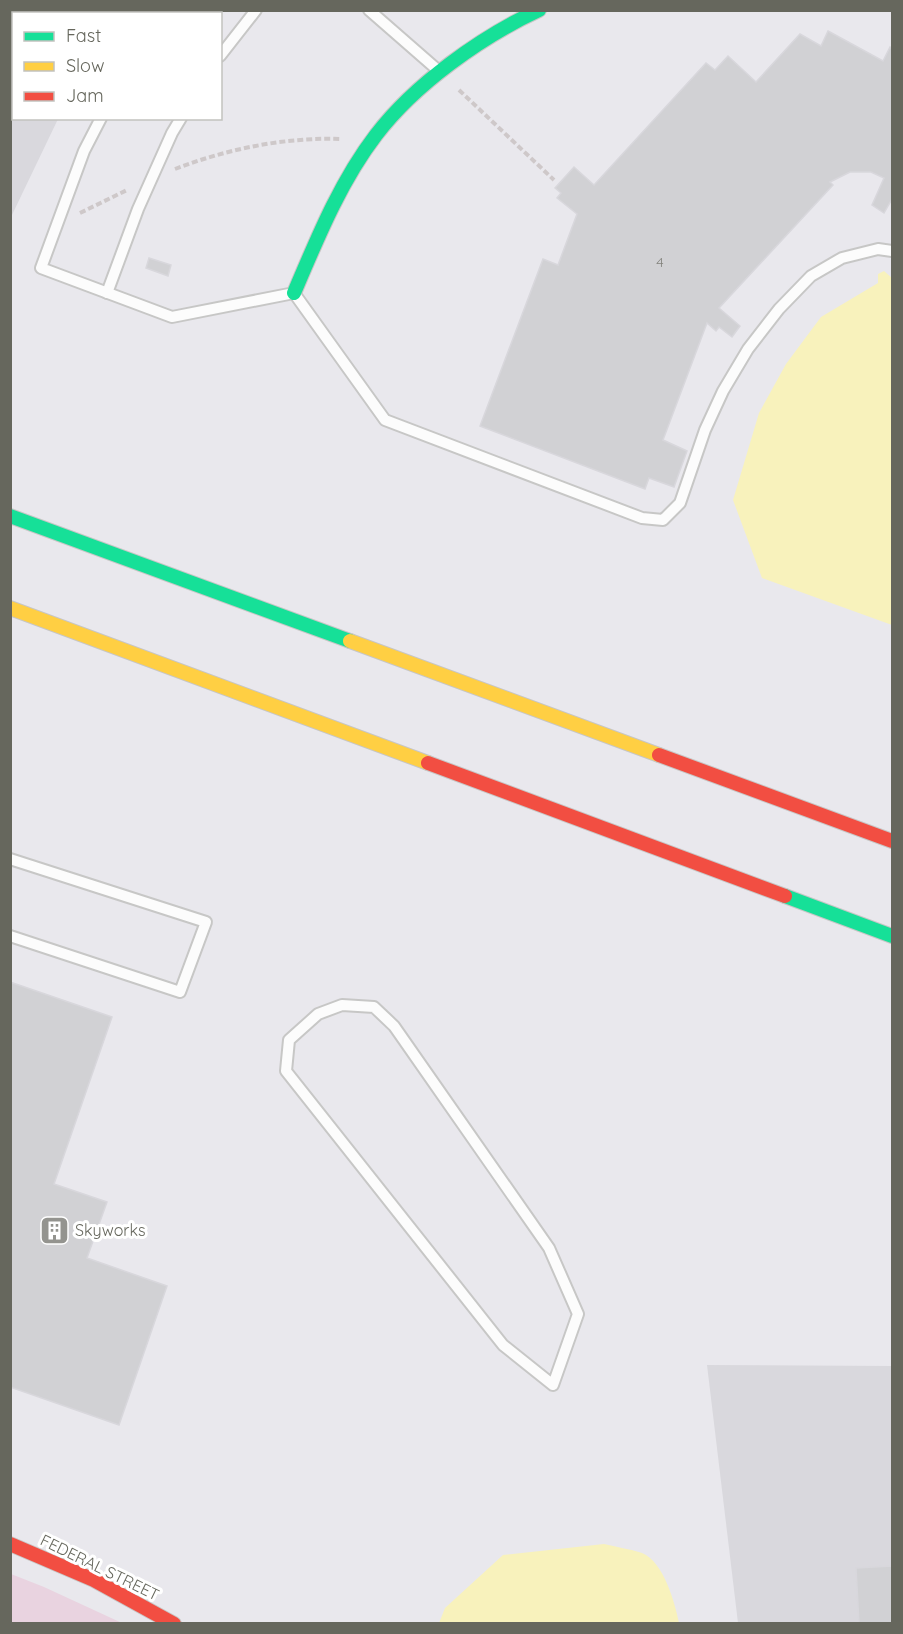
<svg xmlns="http://www.w3.org/2000/svg" width="903" height="1634" font-family="Quicksand,sans-serif">
<rect width="100%" height="100%" fill="#e9e8ed"/>
<g fill="#d9d8dd">
<path d="M 11,11 L 109,11 L 108,14 L 14,14 L 14,118 L 58,119 L 11,217 Z"/>
<path d="M 707,1365 L 892,1366 L 892,1623 L 738,1623 Z"/>
</g>
<path fill="#e9d3e0" d="M 11,1574 L 44,1587 L 122,1623 L 11,1623 Z"/>
<g fill="#f8f2bc">
<path d="M 884,271 L 892,278 L 892,625 L 762,578 L 733,500 L 759,413 L 786,364 L 821,317 L 878,283 L 878,274 Z"/>
<path d="M 604,1544 C 616,1547 630,1549 642,1553 C 664,1562 675,1603 679,1623 L 439,1623 L 445,1608 L 503,1555 Z"/>
</g>
<g fill="#d1d1d4" stroke="#d8d7dc" stroke-width="1.5">
<path d="M 828,31 L 883,61 L 890,47 L 892,49 L 892,199 L 884,213 L 872,205 L 884,178 L 871,172 L 850,172 L 830,182 L 833,185 L 719,308 L 740,326 L 732,337 L 719,327 L 716,331 L 707,323 L 663,440 L 687,451 L 674,487 L 649,478 L 645,489 L 480,426 L 543,259 L 558,265 L 577,214 L 557,198 L 561,193 L 555,188 L 574,167 L 594,185 L 706,63 L 715,70 L 728,56 L 756,82 L 800,34 L 821,46 Z"/>
<path d="M 149,258 L 171,265 L 168,276 L 146,268 Z"/>
<path d="M 10,982 L 112,1017 L 54,1184 L 107,1202 L 87,1258 L 167,1286 L 119,1425 L 10,1387 Z"/>
<path d="M 892,1566 L 892,1624 L 859,1624 L 856,1568 Z"/>
</g>
<g fill="none" stroke-linecap="round" stroke-linejoin="round">
<defs>
<g id="lane">
<path d="M 369,10 L 440,72"/>
<path d="M 37,14 L 39,10"/>
<path d="M 158,14 L 161,10"/>
<path d="M 220,56 L 256,10"/>
<path d="M 10,58 L 14,51"/>
<path d="M 101,118 L 84,151 L 41,268 L 172,317 L 294,293 L 385,420 L 642,518 L 663,520 L 680,503 L 705,430 L 723,391 L 748,349 L 779,309 L 811,276 L 842,258 L 878,249 L 892,251"/>
<path d="M 107,293 L 138,209 L 172,133 L 181,118"/>
<path d="M 10,859 L 206,922 L 180,992 L 10,936"/>
<path d="M 342,1005 L 374,1007 L 394,1026 L 549,1248 L 578,1314 L 553,1385 L 503,1345 L 286,1071 L 289,1040 L 318,1014 Z"/>
</g>
<g id="fast">
<path d="M 294,293 C 317,239 340,182 376,135 C 415,84 481,37 539,10"/>
<path d="M 10,516 L 350,641"/>
<path d="M 785,896 L 892,936"/>
</g>
<g id="slow">
<path d="M 10,608 L 428,763"/>
<path d="M 350,641 L 659,755"/>
</g>
<g id="jam">
<path d="M 659,755 L 892,841"/>
<path d="M 428,763 L 785,896"/>
<path d="M 10,1544 L 94,1580 L 174,1624"/>
</g>
</defs>
<use href="#lane" stroke="#c7c7c6" stroke-width="14"/>
<use href="#fast" stroke="#c7c6c5" stroke-width="16"/>
<use href="#slow" stroke="#c7c6c5" stroke-width="16"/>
<use href="#jam" stroke="#c7c6c5" stroke-width="16"/>
<g stroke="#cec8c9" stroke-width="4" stroke-dasharray="6 3" stroke-linecap="butt">
<path d="M 459,90 L 554,180"/>
<path d="M 175,169 C 227,149 285,137 341,139"/>
<path d="M 80,213 L 127,190"/>
</g>
<use href="#lane" stroke="#fcfcfc" stroke-width="10"/>
<use href="#fast" stroke="#16e098" stroke-width="14"/>
<use href="#slow" stroke="#ffcf43" stroke-width="14"/>
<use href="#jam" stroke="#f24e42" stroke-width="14"/>
</g>
<defs>
<symbol id="building-square" viewBox="-11 -11 22 22"><rect x="-9" y="-9" width="18" height="18" rx="4" fill="#94948f" stroke="#fff"/><path d="M-4-6H4V6H1V3H-1V6H-4ZM-2.5-4.3h1.7v1.8h-1.7ZM.8-4.3h1.7v1.8H.8ZM-2.5-1h1.7V.8h-1.7ZM.8-1h1.7V.8H.8Z" fill="#fff"/></symbol>
</defs>
<g fill-rule="evenodd">
<use href="#building-square" x="38" y="1214" width="33" height="33"/>
</g>
<g text-anchor="middle" dominant-baseline="central" stroke-width="6" stroke-linejoin="round" paint-order="stroke">
<g font-size="14" fill="#82827c">
<text x="660" y="262">4</text>
</g>
<g font-size="16" fill="#66675d" stroke="#fff" text-anchor="start">
<text x="75" y="1230">Skyworks</text>
</g>
<g font-size="16" fill="#66675d" stroke="#fff">
<text transform="translate(100 1567) rotate(26)">FEDERAL STREET</text>
</g>
</g>
<rect width="903" height="1634" fill="none" stroke="#66675d" stroke-width="24"/>
<rect x="12" y="12" width="210" height="108" fill="#ffffff" stroke="#c2c2be" stroke-width="1.5"/>
<rect x="24" y="32" width="30" height="9" fill="#16e098" stroke="#c2c2be" stroke-width="1.5"/>
<text x="66" y="42" font-size="18" fill="#66675d">Fast</text>
<rect x="24" y="62" width="30" height="9" fill="#ffcf43" stroke="#c2c2be" stroke-width="1.5"/>
<text x="66" y="72" font-size="18" fill="#66675d">Slow</text>
<rect x="24" y="92" width="30" height="9" fill="#f24e42" stroke="#c2c2be" stroke-width="1.5"/>
<text x="66" y="102" font-size="18" fill="#66675d">Jam</text>
</svg>
